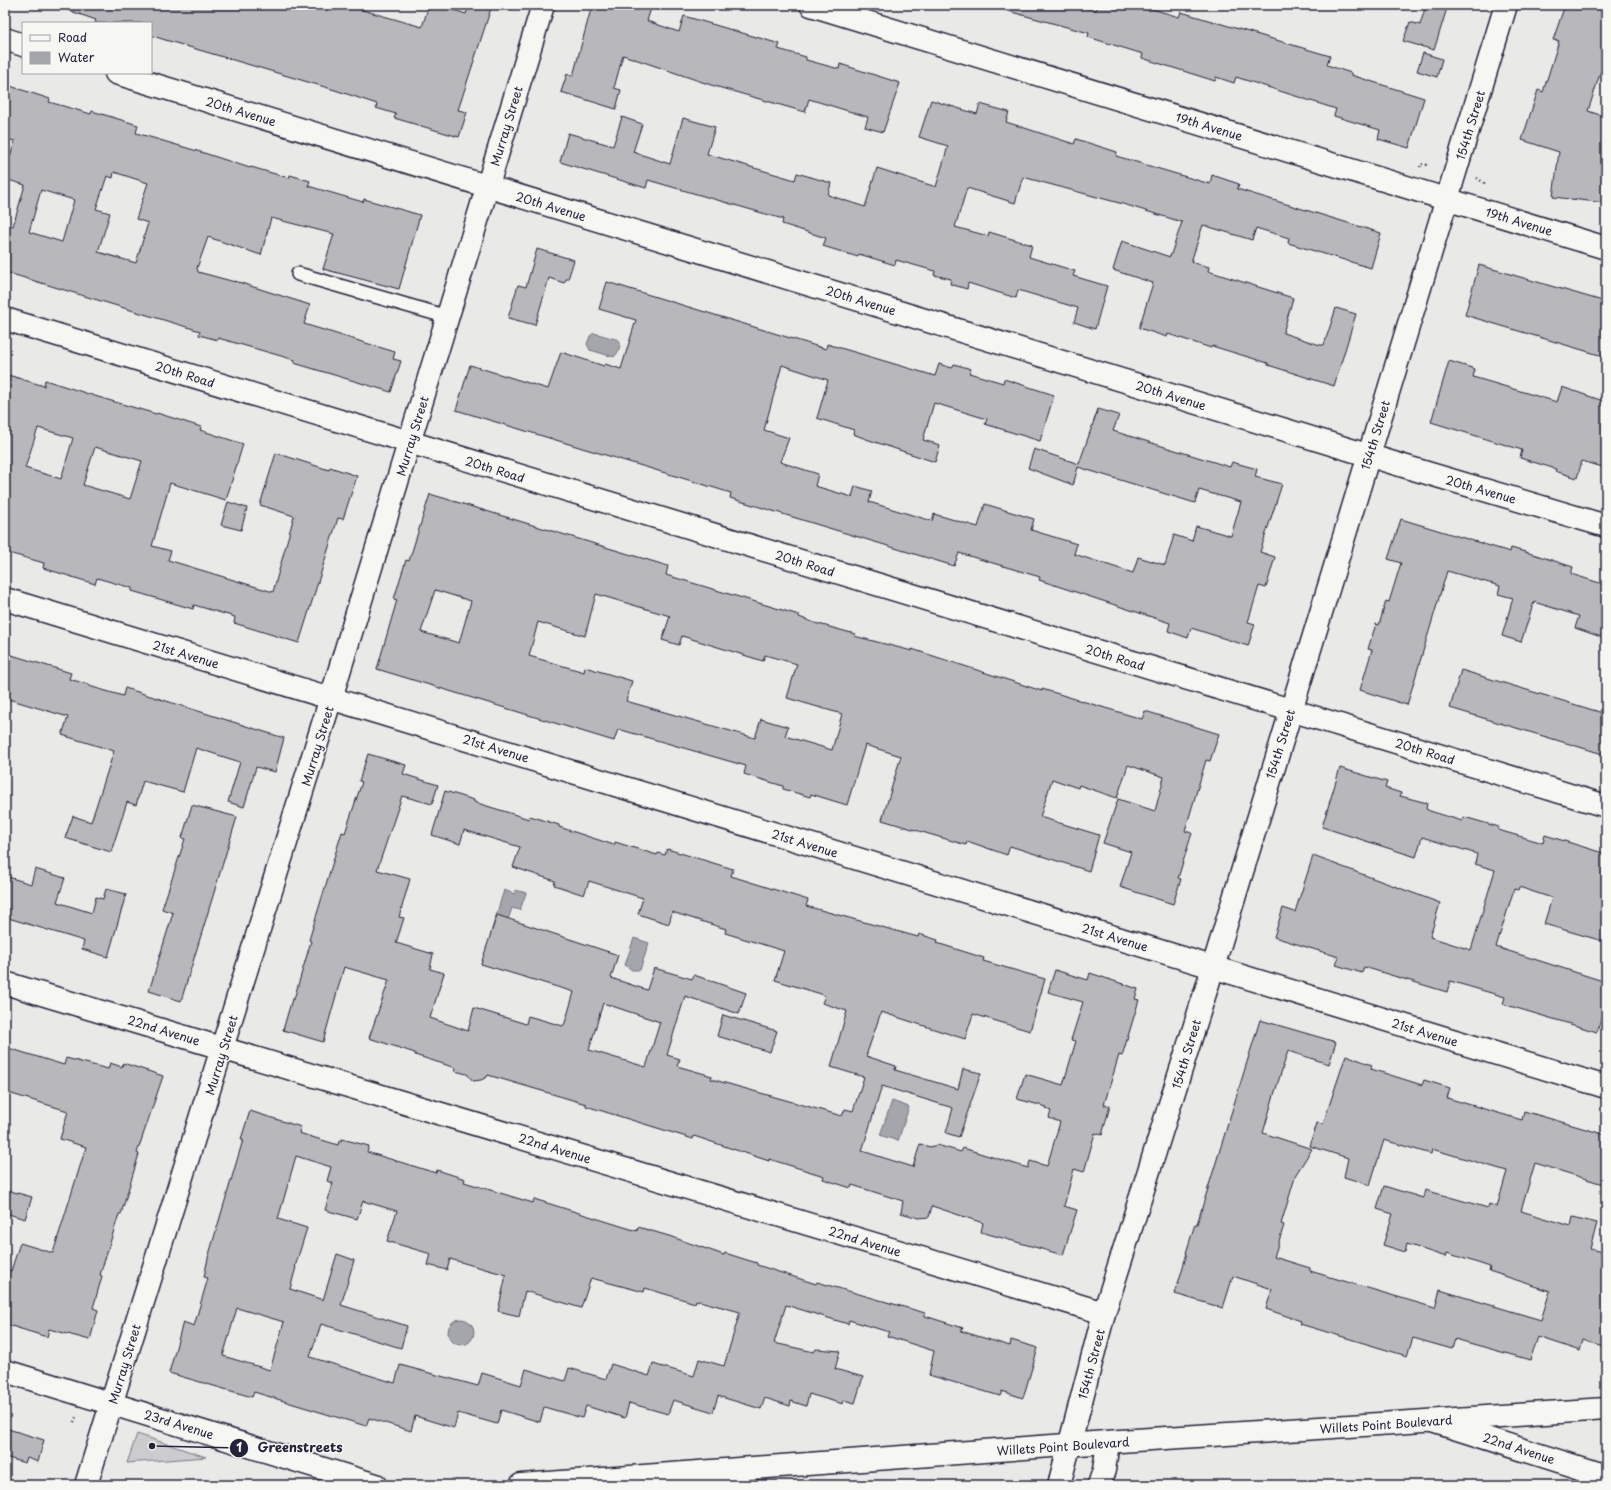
<svg xmlns="http://www.w3.org/2000/svg" width="1611" height="1490" font-family="'Playpen Sans',sans-serif">
<rect width="100%" height="100%" fill="#e9e9e7"/>
<filter id="ink" filterUnits="userSpaceOnUse"><feTurbulence type="fractalNoise" baseFrequency=".025" numOctaves="2"/><feDisplacementMap in="SourceGraphic" scale="8" xChannelSelector="R" yChannelSelector="G"/><feConvolveMatrix kernelMatrix="1 2 1 2 8 2 1 2 1" color-interpolation-filters="sRGB"/></filter>
<g filter="url(#ink)">
<path fill="#ccccce" stroke="#777784" d="M 137,1434 L 206,1457 L 127,1463 Z"/>
<g fill="#a5a5ac" stroke="#71717f">
<path d="M 594,333 L 619,340 C 621,346 619,352 614,357 L 590,350 L 587,344 L 590,336 Z"/>
<path d="M 504,890 L 515,894 L 516,890 L 526,893 L 520,910 L 512,908 L 503,935 L 491,932 Z"/>
<path d="M 634,938 L 649,943 L 640,970 L 632,970 L 625,965 Z"/>
<path d="M 892,1101 L 909,1107 L 898,1141 L 880,1135 Z"/>
<circle cx="461" cy="1332" r="13"/>
</g>
<g fill="#b8b8bc" stroke="#22223b" fill-rule="evenodd">
<path d="M 63,5 L 345,5 L 422,27 L 429,5 L 438,5 L 466,14 L 469,5 L 492,5 L 458,110 L 467,112 L 459,137 L 394,118 L 396,114 L 376,108 L 377,104 L 335,90 L 162,39 L 151,35 L 151,23 L 95,23 L 96,20 L 62,8 Z"/>
<path d="M 592,5 L 652,5 L 647,21 L 679,32 L 684,16 L 780,44 L 778,49 L 806,57 L 806,60 L 839,69 L 840,64 L 900,83 L 883,132 L 865,127 L 868,117 L 809,99 L 805,112 L 711,85 L 623,55 L 614,88 L 621,90 L 616,109 L 561,92 L 567,74 L 573,76 Z"/>
<path d="M 1005,5 L 1077,5 L 1096,10 L 1098,5 L 1139,5 L 1179,17 L 1181,12 L 1330,56 L 1327,65 L 1351,73 L 1351,75 L 1424,98 L 1409,148 L 1378,139 L 1380,130 L 1334,116 L 1336,109 L 1236,77 L 1234,83 L 1216,77 L 1215,81 L 1142,58 L 1143,54 L 1088,37 L 1089,33 L 1004,10 Z"/>
<path d="M 1426,5 L 1448,5 L 1434,50 L 1403,41 L 1410,22 L 1420,25 Z"/>
<path d="M 1565,5 L 1591,5 L 1606,10 L 1606,55 L 1588,111 L 1606,117 L 1606,203 L 1553,197 L 1559,152 L 1522,140 L 1538,90 L 1543,92 L 1559,41 L 1553,40 Z"/>
<path d="M 1423,53 L 1442,59 L 1437,77 L 1417,71 Z"/>
<path d="M 10,86 L 50,99 L 49,102 L 91,114 L 92,111 L 138,125 L 136,133 L 204,153 L 250,168 L 251,167 L 289,178 L 290,175 L 310,181 L 308,186 L 363,202 L 364,199 L 420,215 L 399,289 L 323,269 L 334,234 L 271,218 L 261,255 L 208,237 L 197,268 L 198,272 L 235,282 L 235,281 L 310,305 L 304,324 L 395,352 L 393,359 L 401,361 L 391,392 L 294,363 L 295,360 L 218,338 L 218,340 L 199,335 L 200,331 L 5,272 L 5,224 L 13,226 L 25,185 L 5,179 L 5,173 L 15,141 L 5,139 L 5,102 ZM 114,172 L 148,183 L 136,219 L 148,223 L 136,263 L 98,252 L 110,213 L 96,209 L 107,176 L 113,178 ZM 41,190 L 74,200 L 62,242 L 29,232 Z"/>
<path d="M 931,100 L 977,114 L 980,104 L 1009,112 L 1006,122 L 1074,144 L 1076,139 L 1117,152 L 1116,156 L 1210,184 L 1212,175 L 1239,184 L 1237,189 L 1381,233 L 1371,268 L 1288,243 L 1289,238 L 1256,228 L 1252,240 L 1203,225 L 1191,262 L 1209,267 L 1208,271 L 1293,298 L 1283,333 L 1320,345 L 1324,345 L 1336,308 L 1356,314 L 1334,386 L 1268,365 L 1268,363 L 1212,346 L 1211,348 L 1168,334 L 1167,337 L 1139,328 L 1153,283 L 1113,270 L 1122,241 L 1170,257 L 1182,222 L 1123,204 L 1023,177 L 1015,203 L 967,188 L 955,227 L 988,236 L 989,232 L 1032,245 L 1029,257 L 1075,271 L 1073,276 L 1107,286 L 1095,329 L 1074,322 L 1078,308 L 1018,290 L 1016,298 L 968,283 L 967,289 L 950,284 L 951,279 L 934,275 L 935,271 L 896,260 L 895,265 L 859,254 L 858,257 L 823,246 L 826,238 L 782,224 L 783,219 L 648,180 L 646,188 L 560,162 L 568,133 L 613,146 L 622,117 L 642,124 L 633,152 L 670,164 L 683,118 L 715,127 L 707,154 L 795,180 L 797,173 L 831,183 L 828,195 L 865,207 L 877,168 L 936,187 L 948,146 L 919,137 Z"/>
<path d="M 537,249 L 574,260 L 568,279 L 566,279 L 564,283 L 549,278 L 535,325 L 508,318 L 518,285 L 526,287 Z"/>
<path d="M 1479,265 L 1606,302 L 1606,357 L 1465,315 Z"/>
<path d="M 607,282 L 826,349 L 827,344 L 935,376 L 939,364 L 952,368 L 954,364 L 971,369 L 969,373 L 1003,383 L 1004,379 L 1054,395 L 1040,441 L 985,424 L 987,419 L 934,403 L 923,440 L 940,445 L 935,462 L 869,440 L 853,434 L 854,430 L 817,418 L 828,380 L 782,365 L 764,430 L 789,438 L 780,462 L 818,474 L 815,486 L 852,497 L 855,486 L 872,491 L 869,502 L 932,521 L 934,514 L 978,527 L 985,504 L 1034,519 L 1031,530 L 1077,544 L 1074,554 L 1133,573 L 1138,557 L 1165,565 L 1174,535 L 1192,541 L 1196,526 L 1231,536 L 1241,502 L 1199,490 L 1195,503 L 1078,467 L 1073,485 L 1028,468 L 1034,449 L 1079,464 L 1098,409 L 1119,415 L 1113,431 L 1230,467 L 1232,462 L 1257,469 L 1255,477 L 1282,484 L 1260,552 L 1275,557 L 1266,588 L 1259,586 L 1248,622 L 1255,624 L 1248,646 L 1191,628 L 1188,638 L 1168,631 L 1170,623 L 1039,580 L 1040,577 L 959,553 L 954,566 L 730,498 L 731,493 L 692,481 L 456,410 L 470,365 L 548,389 L 561,352 L 604,366 L 605,364 L 621,369 L 636,320 L 599,309 Z"/>
<path d="M 1449,361 L 1475,369 L 1473,377 L 1557,402 L 1562,387 L 1606,402 L 1606,468 L 1582,461 L 1577,478 L 1555,471 L 1556,469 L 1520,458 L 1522,450 L 1431,422 Z"/>
<path d="M 5,374 L 44,386 L 45,380 L 98,397 L 156,414 L 157,413 L 201,427 L 200,430 L 243,444 L 226,500 L 170,483 L 152,546 L 171,551 L 168,560 L 273,592 L 294,516 L 260,505 L 276,453 L 329,470 L 330,467 L 357,476 L 343,519 L 338,518 L 299,643 L 234,623 L 235,617 L 194,605 L 193,609 L 132,591 L 132,588 L 97,578 L 95,584 L 43,568 L 44,563 L 5,552 ZM 38,428 L 73,438 L 61,479 L 25,468 ZM 95,447 L 142,461 L 130,499 L 83,485 Z"/>
<path d="M 430,494 L 668,566 L 666,575 L 799,615 L 799,617 L 815,623 L 855,634 L 854,636 L 912,651 L 912,649 L 924,653 L 1042,691 L 1042,689 L 1142,719 L 1145,711 L 1219,734 L 1210,761 L 1206,760 L 1185,831 L 1192,833 L 1178,878 L 1181,879 L 1173,904 L 1120,887 L 1131,852 L 1103,843 L 1118,799 L 1155,811 L 1164,777 L 1128,765 L 1117,798 L 1079,785 L 1078,788 L 1052,779 L 1040,817 L 1099,835 L 1089,871 L 1010,846 L 1007,855 L 967,841 L 966,845 L 882,820 L 901,756 L 865,745 L 847,805 L 811,794 L 810,797 L 783,789 L 783,786 L 744,774 L 746,766 L 618,729 L 614,741 L 377,669 L 397,600 L 394,599 L 401,576 L 406,560 L 409,561 ZM 435,590 L 471,601 L 459,643 L 421,632 ZM 596,594 L 670,616 L 662,640 L 679,645 L 682,636 L 763,661 L 765,655 L 797,664 L 787,698 L 842,714 L 832,750 L 785,736 L 788,727 L 761,719 L 755,738 L 626,701 L 632,681 L 585,667 L 584,672 L 529,656 L 538,622 L 585,636 Z"/>
<path d="M 228,502 L 247,508 L 241,530 L 221,525 Z"/>
<path d="M 1401,519 L 1510,552 L 1511,548 L 1536,555 L 1573,567 L 1571,574 L 1606,585 L 1606,621 L 1601,637 L 1575,628 L 1579,616 L 1534,602 L 1521,642 L 1502,636 L 1513,598 L 1498,594 L 1500,586 L 1447,571 L 1407,705 L 1360,690 L 1372,650 L 1368,649 L 1376,624 L 1379,625 L 1386,601 L 1389,602 L 1401,563 L 1388,559 Z"/>
<path d="M 5,653 L 71,673 L 69,679 L 90,685 L 89,686 L 123,696 L 125,688 L 284,738 L 275,772 L 256,767 L 244,807 L 228,802 L 240,762 L 196,748 L 183,792 L 143,781 L 136,805 L 127,802 L 111,852 L 65,838 L 73,816 L 91,822 L 114,751 L 62,735 L 68,717 L 5,698 Z"/>
<path d="M 1461,670 L 1606,714 L 1606,755 L 1450,708 Z"/>
<path d="M 368,754 L 406,765 L 403,774 L 438,785 L 432,804 L 402,796 L 377,870 L 410,879 L 399,917 L 404,918 L 396,943 L 433,954 L 430,969 L 444,973 L 430,1018 L 468,1031 L 474,1008 L 526,1024 L 528,1016 L 563,1026 L 565,1023 L 574,992 L 481,964 L 497,915 L 618,955 L 611,978 L 647,990 L 654,968 L 692,979 L 694,975 L 746,993 L 739,1014 L 685,996 L 667,1055 L 680,1059 L 677,1066 L 712,1076 L 711,1079 L 842,1116 L 845,1109 L 853,1111 L 864,1077 L 831,1067 L 847,1011 L 822,1003 L 825,996 L 821,994 L 775,980 L 784,951 L 725,933 L 726,929 L 672,912 L 669,924 L 638,914 L 643,898 L 589,881 L 584,895 L 554,885 L 555,881 L 513,867 L 520,847 L 464,830 L 460,844 L 432,835 L 445,791 L 474,800 L 474,802 L 529,819 L 530,816 L 559,825 L 559,827 L 614,845 L 615,842 L 657,855 L 658,853 L 665,855 L 667,849 L 733,869 L 731,876 L 808,900 L 806,906 L 918,937 L 919,934 L 938,940 L 937,943 L 984,958 L 983,961 L 1045,979 L 1030,1031 L 973,1014 L 965,1039 L 881,1012 L 866,1056 L 896,1066 L 895,1070 L 958,1089 L 963,1069 L 981,1073 L 959,1137 L 946,1133 L 953,1108 L 882,1086 L 862,1151 L 913,1167 L 920,1144 L 930,1147 L 937,1145 L 961,1152 L 963,1148 L 1028,1168 L 1030,1161 L 1047,1166 L 1060,1122 L 1049,1118 L 1051,1111 L 1046,1109 L 1047,1107 L 1017,1099 L 1025,1074 L 1063,1085 L 1076,1041 L 1071,1040 L 1083,1002 L 1048,992 L 1055,970 L 1088,980 L 1090,973 L 1138,989 L 1135,999 L 1139,1000 L 1122,1056 L 1119,1055 L 1104,1105 L 1110,1106 L 1102,1135 L 1095,1133 L 1084,1172 L 1074,1169 L 1064,1206 L 1077,1210 L 1063,1255 L 981,1232 L 983,1223 L 932,1206 L 929,1217 L 919,1218 L 901,1213 L 903,1201 L 852,1185 L 851,1188 L 823,1179 L 824,1176 L 769,1159 L 769,1161 L 694,1136 L 693,1139 L 586,1106 L 586,1104 L 488,1075 L 487,1077 L 481,1080 L 473,1081 L 467,1074 L 455,1071 L 456,1068 L 415,1055 L 415,1053 L 369,1038 L 389,980 L 344,967 L 323,1042 L 283,1030 L 292,999 L 294,999 L 309,948 L 311,941 L 309,940 L 342,832 L 345,833 L 362,782 L 359,781 ZM 603,1003 L 660,1022 L 646,1067 L 589,1050 Z"/>
<path d="M 1340,768 L 1387,782 L 1385,788 L 1401,793 L 1400,796 L 1427,803 L 1426,809 L 1430,811 L 1462,821 L 1464,817 L 1499,827 L 1498,830 L 1543,843 L 1545,835 L 1606,854 L 1606,942 L 1544,924 L 1552,898 L 1519,887 L 1518,890 L 1514,889 L 1496,947 L 1606,982 L 1606,1002 L 1597,1032 L 1503,1004 L 1505,997 L 1450,981 L 1447,992 L 1364,967 L 1362,973 L 1336,965 L 1339,957 L 1274,937 L 1283,908 L 1295,912 L 1313,856 L 1440,903 L 1430,937 L 1471,950 L 1495,870 L 1475,864 L 1477,854 L 1422,837 L 1416,857 L 1322,827 Z"/>
<path d="M 192,805 L 237,817 L 181,1001 L 149,991 L 173,913 L 162,909 L 185,839 L 182,838 Z"/>
<path d="M 35,869 L 65,878 L 57,902 L 92,913 L 96,897 L 103,899 L 106,889 L 126,894 L 108,957 L 82,949 L 84,941 L 5,917 L 5,876 L 31,884 Z"/>
<path d="M 723,1015 L 777,1031 L 770,1052 L 717,1036 Z"/>
<path d="M 1260,1020 L 1336,1042 L 1329,1064 L 1288,1051 L 1273,1098 L 1263,1133 L 1312,1149 L 1296,1174 L 1281,1224 L 1284,1225 L 1274,1257 L 1310,1268 L 1310,1271 L 1435,1308 L 1440,1290 L 1541,1320 L 1550,1291 L 1489,1271 L 1490,1267 L 1447,1253 L 1446,1257 L 1407,1244 L 1405,1252 L 1383,1245 L 1393,1214 L 1377,1209 L 1384,1186 L 1423,1198 L 1425,1190 L 1488,1208 L 1489,1204 L 1497,1207 L 1507,1171 L 1432,1149 L 1431,1154 L 1384,1140 L 1370,1185 L 1344,1177 L 1348,1158 L 1310,1146 L 1317,1123 L 1323,1124 L 1346,1055 L 1372,1065 L 1371,1069 L 1422,1085 L 1424,1080 L 1450,1088 L 1447,1098 L 1522,1120 L 1524,1111 L 1606,1135 L 1606,1185 L 1535,1163 L 1521,1211 L 1571,1226 L 1573,1217 L 1597,1223 L 1590,1249 L 1606,1253 L 1606,1347 L 1583,1340 L 1580,1351 L 1538,1337 L 1530,1360 L 1455,1339 L 1452,1349 L 1413,1338 L 1407,1356 L 1300,1324 L 1301,1321 L 1266,1309 L 1272,1289 L 1233,1276 L 1223,1308 L 1175,1294 L 1187,1253 L 1186,1253 L 1195,1224 L 1197,1224 Z"/>
<path d="M 5,1047 L 64,1065 L 66,1058 L 108,1069 L 110,1063 L 122,1067 L 123,1063 L 163,1076 L 137,1153 L 139,1154 L 121,1214 L 119,1214 L 100,1275 L 102,1276 L 93,1308 L 98,1310 L 90,1340 L 49,1329 L 47,1337 L 5,1324 L 5,1269 L 11,1271 L 20,1243 L 53,1253 L 86,1147 L 60,1139 L 68,1111 L 5,1092 Z"/>
<path d="M 250,1111 L 301,1127 L 299,1133 L 338,1145 L 339,1141 L 341,1141 L 342,1139 L 369,1146 L 367,1152 L 436,1173 L 437,1170 L 465,1179 L 464,1182 L 533,1203 L 534,1199 L 637,1231 L 638,1227 L 669,1236 L 724,1255 L 725,1253 L 747,1260 L 757,1263 L 757,1265 L 816,1284 L 817,1282 L 925,1313 L 925,1316 L 963,1328 L 961,1331 L 1010,1346 L 1011,1340 L 1038,1348 L 1023,1398 L 1002,1391 L 1000,1396 L 929,1375 L 934,1351 L 887,1336 L 889,1332 L 849,1320 L 848,1324 L 786,1305 L 774,1343 L 814,1352 L 816,1349 L 840,1351 L 835,1369 L 863,1377 L 855,1403 L 844,1400 L 843,1404 L 809,1394 L 806,1406 L 791,1401 L 790,1406 L 765,1398 L 761,1409 L 718,1396 L 713,1412 L 673,1400 L 668,1414 L 629,1403 L 625,1418 L 586,1406 L 582,1418 L 544,1407 L 540,1422 L 501,1410 L 497,1424 L 458,1413 L 454,1428 L 415,1416 L 411,1431 L 369,1418 L 366,1426 L 254,1392 L 252,1397 L 169,1373 L 183,1322 L 194,1326 L 208,1278 L 204,1277 L 208,1258 L 243,1140 L 241,1139 ZM 296,1156 L 331,1167 L 327,1181 L 333,1183 L 325,1210 L 357,1219 L 363,1201 L 397,1211 L 387,1241 L 431,1254 L 428,1265 L 447,1270 L 450,1259 L 506,1275 L 498,1311 L 519,1316 L 525,1291 L 581,1308 L 591,1278 L 644,1292 L 645,1288 L 695,1303 L 696,1300 L 740,1312 L 724,1366 L 699,1359 L 694,1376 L 653,1364 L 649,1376 L 611,1364 L 606,1379 L 569,1368 L 565,1381 L 526,1369 L 521,1385 L 482,1373 L 478,1386 L 400,1365 L 395,1383 L 310,1357 L 321,1324 L 401,1348 L 407,1326 L 341,1305 L 354,1260 L 337,1254 L 323,1300 L 290,1289 L 296,1267 L 295,1267 L 307,1228 L 278,1219 ZM 237,1308 L 284,1322 L 270,1370 L 223,1356 Z"/>
<path d="M 10,1191 L 32,1197 L 25,1219 L 5,1213 Z"/>
<path d="M 5,1428 L 44,1440 L 38,1462 L 27,1458 L 25,1463 L 5,1457 Z"/>
</g>
<g fill="none" stroke-linecap="round" stroke-linejoin="round">
<defs>
<path id="service" d="M 298,274 L 448,317"/>
<g id="minor">
<path d="M 811,5 L 1606,248"/>
<path d="M 5,319 L 1606,806"/>
<path d="M 5,599 L 1606,1087"/>
<path d="M 5,983 L 1104,1313"/>
<path d="M 5,1371 L 376,1485"/>
<path d="M 1432,1421 L 1606,1476"/>
<path d="M 86,1485 L 331,698 L 543,5"/>
<path d="M 1059,1485 L 1104,1313 L 1207,987 L 1506,5"/>
</g>
<g id="tertiary">
<path d="M 5,39 L 23,45"/>
<path d="M 116,73 L 1400,465 L 1606,526"/>
<path d="M 521,1485 L 1120,1441 L 1606,1409"/>
<path d="M 1099,1485 L 1104,1470 L 1108,1443"/>
</g>
</defs>
<use href="#service" stroke="#22223b" stroke-width="16"/>
<use href="#minor" stroke="#22223b" stroke-width="25"/>
<use href="#tertiary" stroke="#22223b" stroke-width="25"/>
<g stroke="#22223b" stroke-width="2.5" stroke-dasharray="1 3" stroke-linecap="butt">
<path d="M 1420,167 L 1421,164 L 1428,165"/>
<path d="M 1477,178 L 1484,183 L 1483,186"/>
<path d="M 74,1422 L 76,1417"/>
</g>
<use href="#service" stroke="#f6f6f2" stroke-width="13"/>
<use href="#minor" stroke="#f6f6f2" stroke-width="22"/>
<use href="#tertiary" stroke="#f6f6f2" stroke-width="22"/>
</g>
</g>
<g text-anchor="middle" dominant-baseline="central" stroke-width="3" stroke-linejoin="round" paint-order="stroke">
<g font-size="12" fill="#22223b" stroke="#f6f6f2">
<text transform="translate(241 111) rotate(17)">20th Avenue</text>
<text transform="translate(1470 125) rotate(-73)">154th Street</text>
<text transform="translate(506 126) rotate(-73)">Murray Street</text>
<text transform="translate(1209 126) rotate(17)">19th Avenue</text>
<text transform="translate(551 206) rotate(17)">20th Avenue</text>
<text transform="translate(1519 221) rotate(17)">19th Avenue</text>
<text transform="translate(861 300) rotate(17)">20th Avenue</text>
<text transform="translate(185 374) rotate(17)">20th Road</text>
<text transform="translate(1171 395) rotate(17)">20th Avenue</text>
<text transform="translate(1375 435) rotate(-73)">154th Street</text>
<text transform="translate(412 436) rotate(-73)">Murray Street</text>
<text transform="translate(495 469) rotate(17)">20th Road</text>
<text transform="translate(1481 489) rotate(16)">20th Avenue</text>
<text transform="translate(805 563) rotate(17)">20th Road</text>
<text transform="translate(186 654) rotate(17)">21st Avenue</text>
<text transform="translate(1115 657) rotate(17)">20th Road</text>
<text transform="translate(1280 744) rotate(-73)">154th Street</text>
<text transform="translate(317 746) rotate(-73)">Murray Street</text>
<text transform="translate(496 748) rotate(17)">21st Avenue</text>
<text transform="translate(1425 751) rotate(17)">20th Road</text>
<text transform="translate(805 843) rotate(17)">21st Avenue</text>
<text transform="translate(1115 937) rotate(17)">21st Avenue</text>
<text transform="translate(164 1030) rotate(17)">22nd Avenue</text>
<text transform="translate(1425 1032) rotate(17)">21st Avenue</text>
<text transform="translate(1186 1054) rotate(-73)">154th Street</text>
<text transform="translate(221 1055) rotate(-73)">Murray Street</text>
<text transform="translate(555 1148) rotate(17)">22nd Avenue</text>
<text transform="translate(865 1241) rotate(17)">22nd Avenue</text>
<text transform="translate(124 1364) rotate(-73)">Murray Street</text>
<text transform="translate(1091 1364) rotate(-75)">154th Street</text>
<text transform="translate(179 1424) rotate(17)">23rd Avenue</text>
<text transform="translate(1386 1424) rotate(-4)">Willets Point Boulevard</text>
<text transform="translate(1063 1446) rotate(-4)">Willets Point Boulevard</text>
<text transform="translate(1519 1448) rotate(18)">22nd Avenue</text>
</g>
</g>
<path fill="none" stroke="#22223b" stroke-width="1.5" d="M152 1446L239 1448"/>
<g fill="#22223b" stroke="#f6f6f2" stroke-width="1.5">
<circle cx="152" cy="1446" r="4"/>
<circle cx="239" cy="1448" r="10"/>
</g>
<g font-size="12" text-anchor="middle" font-weight="bold" fill="#fff">
<text x="239" y="1452">1</text>
</g>
<g font-size="13" text-anchor="middle" font-weight="bold" fill="#22223b" stroke="#f6f6f2" stroke-width="3" stroke-linejoin="round" paint-order="stroke">
<text x="300" y="1452">Greenstreets</text>
</g>
<rect width="1611" height="1490" fill="none" stroke="#f6f6f2" stroke-width="20"/>
<rect x="10" y="10" width="1591" height="1470" fill="none" stroke="#22223b" stroke-width="1.5" filter="url(#ink)"/>
<rect x="22" y="22" width="130" height="52" fill="#f6f6f2" stroke="#a1a1a9"/>
<rect x="30" y="35" width="20" height="6" fill="#f6f6f2" stroke="#a1a1a9"/>
<text x="58" y="42" font-size="12" fill="#22223b">Road</text>
<rect x="30" y="52" width="20" height="12" fill="#a5a5ac" stroke="#a1a1a9"/>
<text x="58" y="62" font-size="12" fill="#22223b">Water</text>
</svg>
